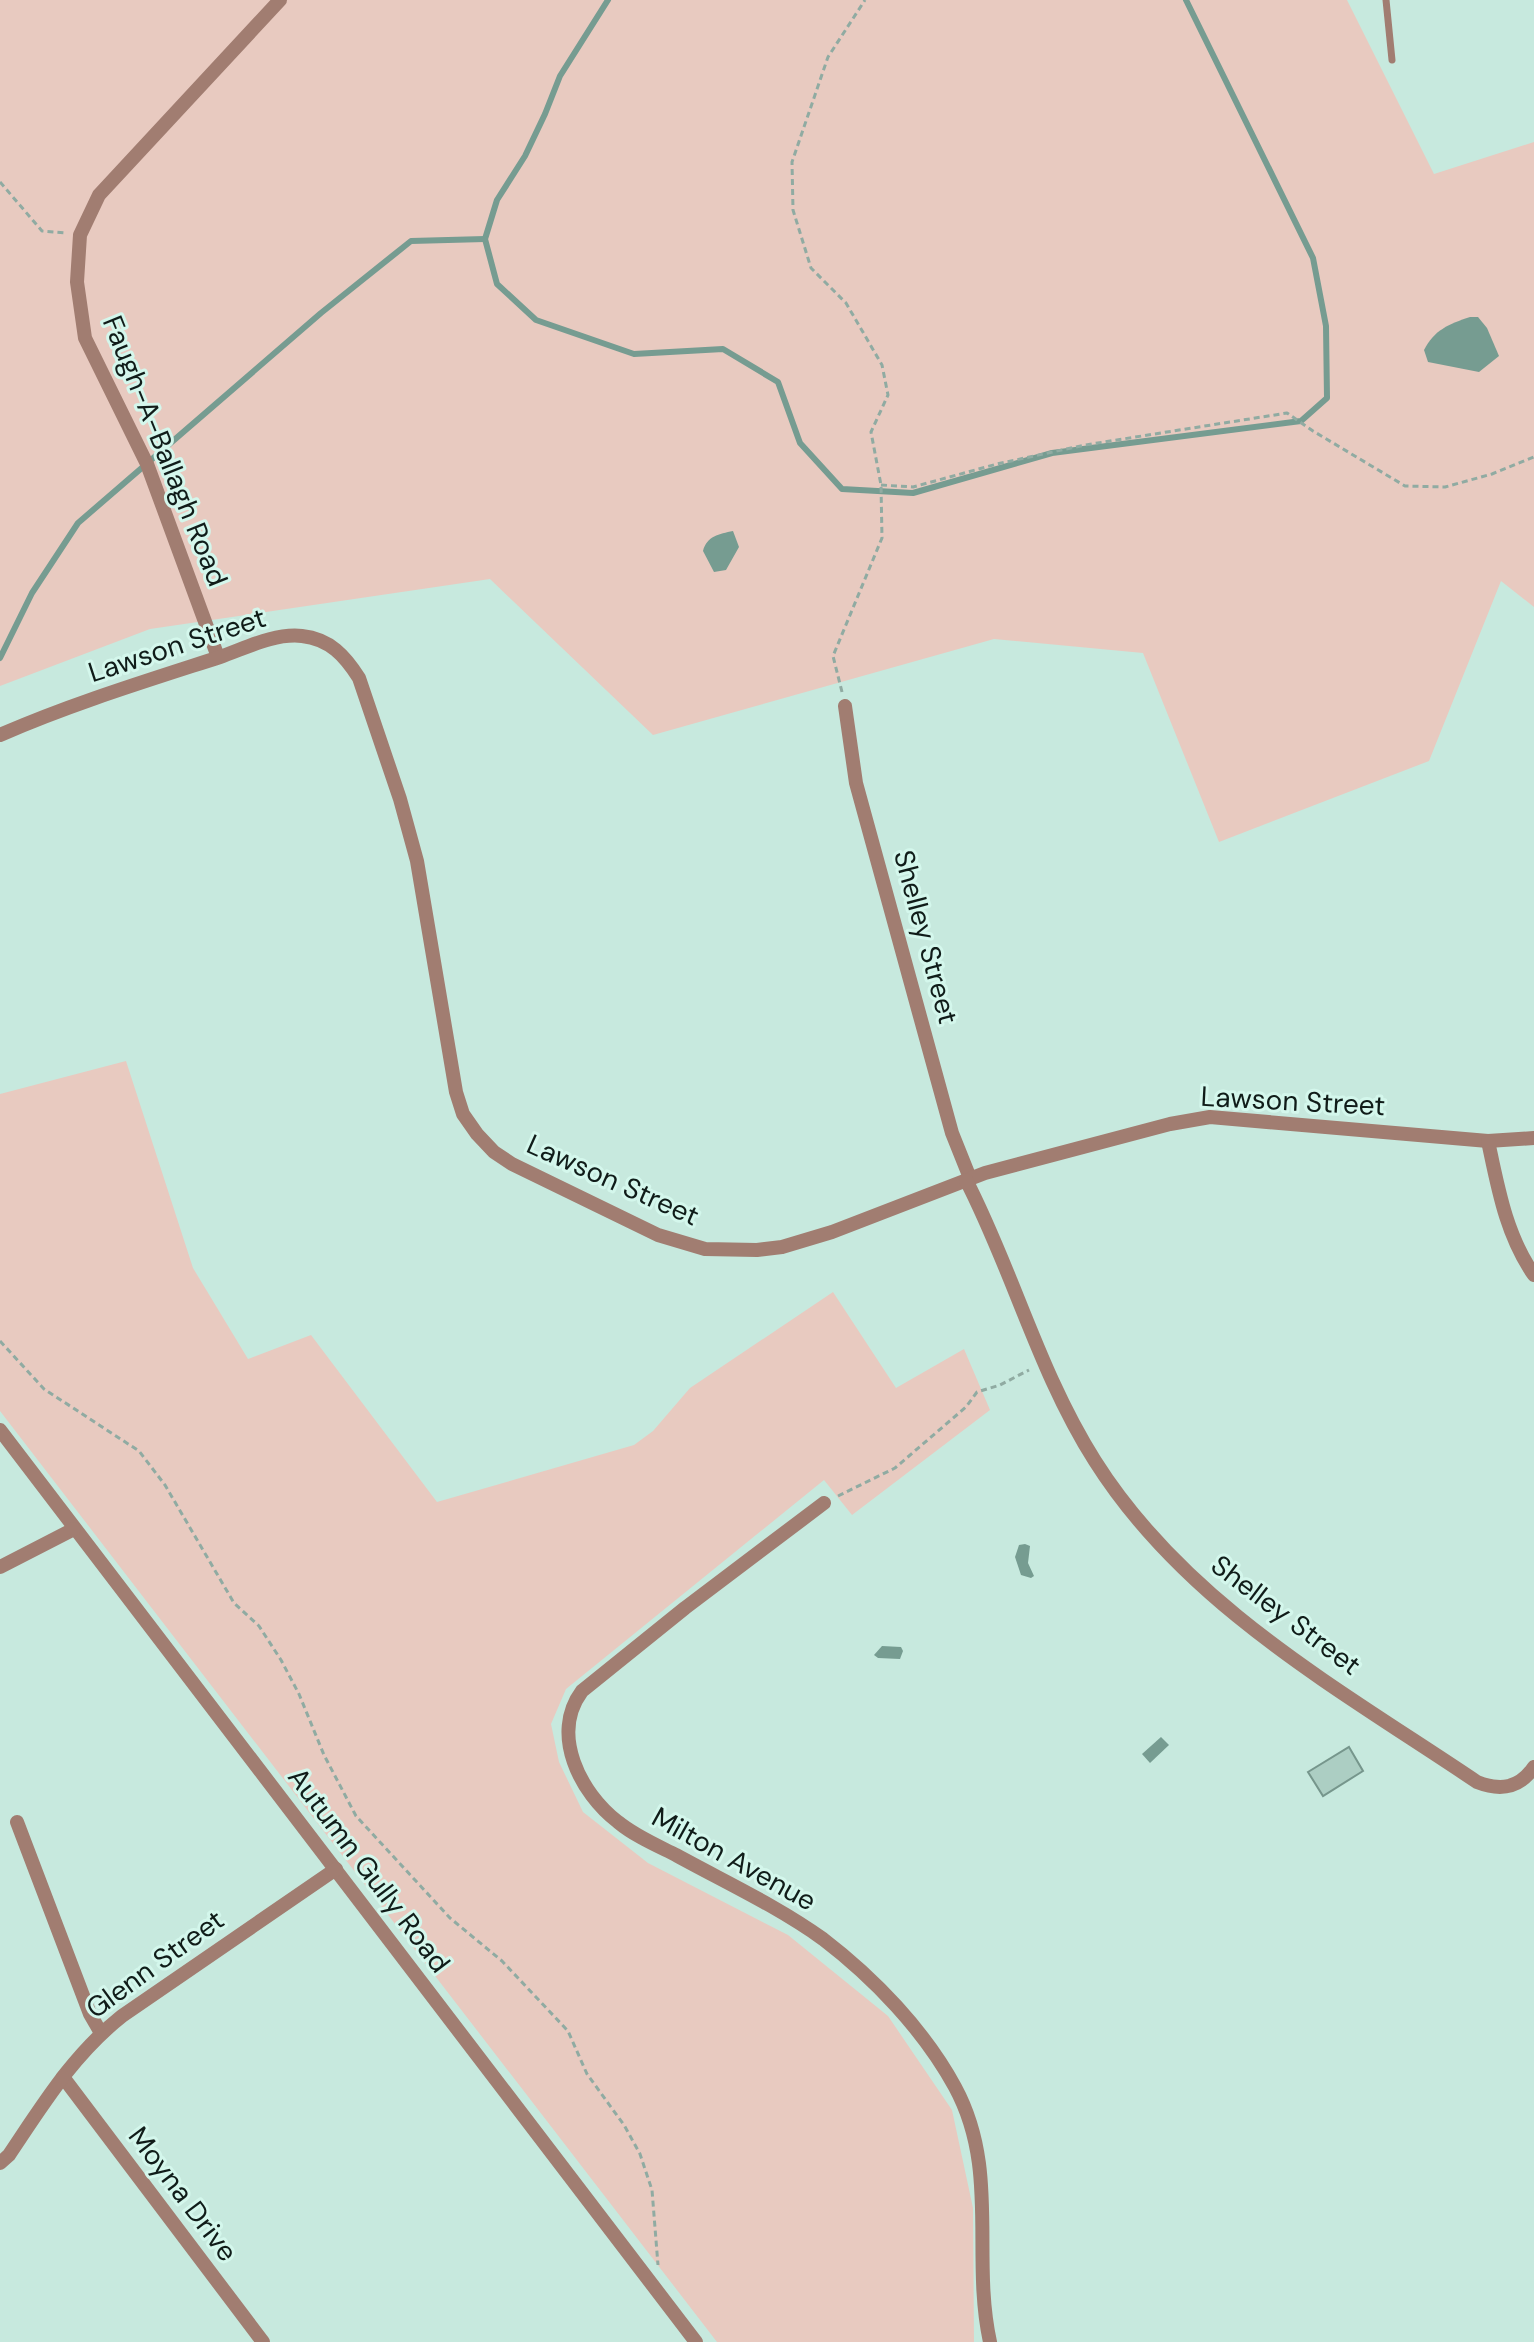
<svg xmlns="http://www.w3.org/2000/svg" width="1534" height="2342" font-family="'DM Sans',sans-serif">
<rect width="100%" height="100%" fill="#c7e9de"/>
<g fill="#e8cac0">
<path d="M 0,0 L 1347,0 L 1434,174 L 1534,142 L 1534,607 L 1501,581 L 1429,761 L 1219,842 L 1143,653 L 994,639 L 653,735 L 490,579 L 150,629 L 0,686 Z"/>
<path d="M 126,1061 L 193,1268 L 248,1359 L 311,1335 L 437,1502 L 634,1445 L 653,1431 L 690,1388 L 833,1292 L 896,1388 L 964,1349 L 990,1410 L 852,1515 L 824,1480 L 566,1689 L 551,1724 L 559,1762 L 583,1812 L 648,1863 L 788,1935 L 888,2016 L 952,2110 L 973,2208 L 974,2342 L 717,2342 L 0,1411 L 0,1094 Z"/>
</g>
<g fill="#769c91">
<path d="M 1470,317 L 1478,317 L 1487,328 L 1499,356 L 1479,372 L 1428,362 L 1424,350 C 1434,330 1449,324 1470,317 Z"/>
<path d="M 733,531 L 739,547 L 726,570 L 714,572 L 703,551 C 707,536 719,534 733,531 Z"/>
<path d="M 1025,1544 L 1030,1546 L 1028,1563 L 1034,1576 L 1031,1578 L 1021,1575 L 1015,1557 L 1019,1545 Z"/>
<path d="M 882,1646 L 901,1647 L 903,1651 L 900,1659 L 878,1658 L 874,1655 Z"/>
<path d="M 1161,1737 L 1169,1745 L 1150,1763 L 1142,1754 Z"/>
</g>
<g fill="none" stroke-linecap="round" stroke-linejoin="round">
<g stroke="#769c91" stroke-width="6">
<path d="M 608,0 L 560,76 L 545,114 L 525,156 L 497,200 L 485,239 L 497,284 L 536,320 L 634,354 L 723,349 L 778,382 L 800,443 L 842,489 L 913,493 L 1052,453 L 1301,421 L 1327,398 L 1326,326 L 1313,258 L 1186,0"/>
<path d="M 0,658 L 32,593 L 78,523 L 321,313 L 411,241 L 485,239"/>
</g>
</g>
<path fill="#accec3" stroke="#76968c" stroke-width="2" d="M 1349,1747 L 1363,1771 L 1323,1796 L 1308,1772 Z"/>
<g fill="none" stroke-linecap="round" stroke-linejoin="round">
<g stroke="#90aba2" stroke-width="3" stroke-dasharray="6 4" stroke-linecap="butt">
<path d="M 0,182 L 42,231 L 66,233"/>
<path d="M 881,485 L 913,487 L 997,464 L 1085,445 L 1287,413 L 1313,431 L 1405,486 L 1445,487 L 1492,474 L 1534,457"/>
<path d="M 842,692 L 833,656 L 882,538 L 881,485 L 871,432 L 888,395 L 882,365 L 846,303 L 811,268 L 793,210 L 792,162 L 828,57 L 865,0"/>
<path d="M 0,1341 L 44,1389 L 139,1451 L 165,1485 L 234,1603 L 259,1626 L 281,1660 L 299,1694 L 324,1755 L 356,1816 L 450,1918 L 502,1961 L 568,2031 L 587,2074 L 624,2125 L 640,2154 L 652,2190 L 658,2265"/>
<path d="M 838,1496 L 895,1468 L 966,1407 L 977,1392 L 1000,1385 L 1029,1370"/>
</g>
<path stroke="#a17d71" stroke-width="7" d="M 1386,0 L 1392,60"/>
<g stroke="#a17d71" stroke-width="14">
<path d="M 218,657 L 147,464 L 85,338 L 77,282 L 80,235 L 99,195 L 280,0"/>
<path d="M 845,706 L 856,783 L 952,1133 L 970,1178"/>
<path d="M 0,735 C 71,704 146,681 220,657 C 246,648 274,633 302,636 C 330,639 345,656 359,678 L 400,799 L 417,861 L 456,1092 L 463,1114 L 477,1134 L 494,1152 L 512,1164 L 658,1235 L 705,1249 L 757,1250 L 782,1247 L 832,1232 L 985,1173 L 1170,1124 L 1210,1117 L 1488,1141 L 1534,1138"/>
<path d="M 1488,1141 C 1498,1188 1506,1235 1534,1275"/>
<path d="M 966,1180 C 1013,1271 1039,1373 1095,1461 C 1186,1605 1339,1689 1477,1782 C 1500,1791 1519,1789 1534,1767"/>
<path d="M 0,1430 L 696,2342"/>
<path d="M 824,1503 L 685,1608 L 582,1691 C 550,1734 580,1793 618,1822 C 635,1836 656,1845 676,1855 C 725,1882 777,1906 823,1939 C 874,1978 924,2030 955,2087 C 1000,2170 971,2255 990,2342"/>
<path d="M 0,1567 L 74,1529"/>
<path d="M 17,1822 L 90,2014 L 101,2033"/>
<path d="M 63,2077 L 263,2342"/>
<path d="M 0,2163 L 9,2155 C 44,2103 73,2055 122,2016 L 336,1869"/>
</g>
</g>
<g text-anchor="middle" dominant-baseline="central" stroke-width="6" stroke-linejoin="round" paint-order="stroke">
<g font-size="28" fill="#101c19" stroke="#d4f7ec">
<text transform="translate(165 451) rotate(68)">Faugh-A-Ballagh Road</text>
<text transform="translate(177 645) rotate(-18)">Lawson Street</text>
<text transform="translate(926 937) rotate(75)">Shelley Street</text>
<text transform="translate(1293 1101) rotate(3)">Lawson Street</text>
<text transform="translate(613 1180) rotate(24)">Lawson Street</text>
<text transform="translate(1286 1615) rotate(37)">Shelley Street</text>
<text transform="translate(734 1859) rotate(29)">Milton Avenue</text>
<text transform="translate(369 1870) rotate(53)">Autumn Gully Road</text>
<text transform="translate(155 1964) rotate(-36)">Glenn Street</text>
<text transform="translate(183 2194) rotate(53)">Moyna Drive</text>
</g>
</g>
</svg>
